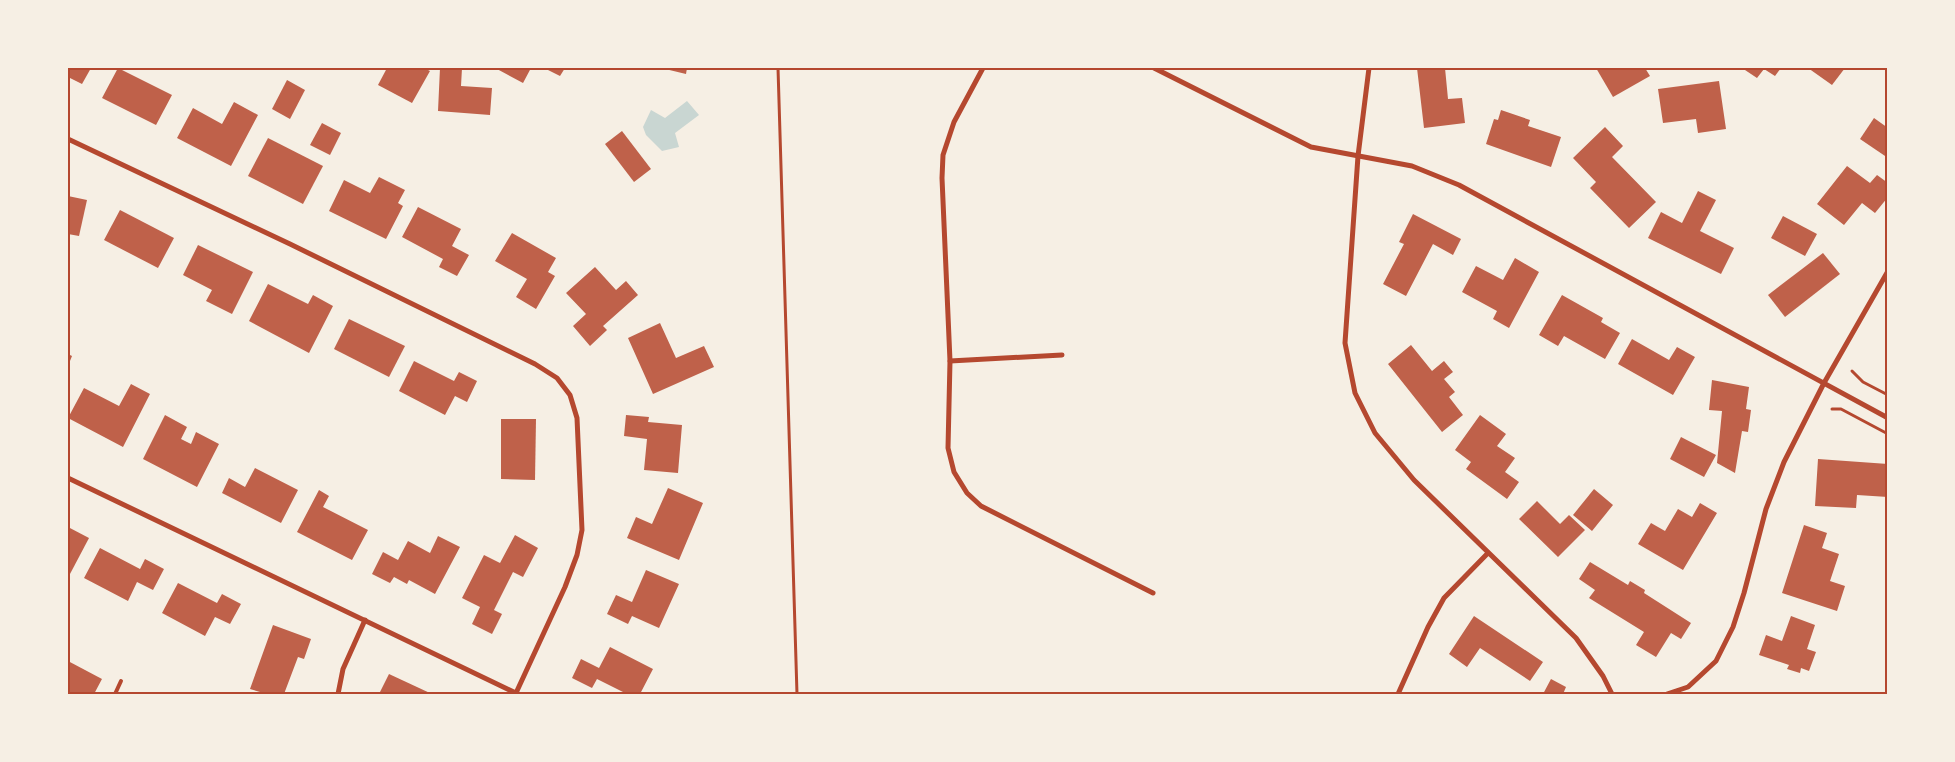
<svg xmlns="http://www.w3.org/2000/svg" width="1955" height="762" font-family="Lato,sans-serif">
<rect width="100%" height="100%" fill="#f6efe4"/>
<path fill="#c9d6d2" d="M 687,101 L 699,115 L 675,133 L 679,147 L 662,151 L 646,135 L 643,127 L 651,110 L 665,118 Z"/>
<g fill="#bf614a">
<path d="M 68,68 L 91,68 L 82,84 L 68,77 Z"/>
<path d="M 118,68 L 172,95 L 156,125 L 102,98 Z"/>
<path d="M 387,68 L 424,68 L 430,71 L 412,103 L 378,85 Z"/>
<path d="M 440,68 L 462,68 L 461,86 L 492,88 L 490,115 L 438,111 Z"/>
<path d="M 498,68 L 531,68 L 523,83 L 497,69 Z"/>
<path d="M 544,68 L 565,68 L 560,76 Z"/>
<path d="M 661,68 L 687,68 L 686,74 Z"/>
<path d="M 1417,68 L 1445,68 L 1448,99 L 1462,98 L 1465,123 L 1424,128 Z"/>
<path d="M 1596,68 L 1645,68 L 1650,76 L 1613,97 Z"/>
<path d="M 1742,68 L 1781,68 L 1775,76 L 1764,69 L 1757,78 Z"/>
<path d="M 1808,68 L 1845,68 L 1832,85 Z"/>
<path d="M 287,80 L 305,90 L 290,119 L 272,109 Z"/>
<path d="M 1719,81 L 1726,129 L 1698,133 L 1696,119 L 1663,123 L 1658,89 Z"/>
<path d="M 234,102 L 258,115 L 231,166 L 177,138 L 193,108 L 222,124 Z"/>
<path d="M 1501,110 L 1530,120 L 1528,126 L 1561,137 L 1551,167 L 1486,144 L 1494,119 L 1498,120 Z"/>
<path d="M 1874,118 L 1888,128 L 1888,158 L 1860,139 Z"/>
<path d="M 322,123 L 341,133 L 330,155 L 310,145 Z"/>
<path d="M 1605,127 L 1623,146 L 1612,157 L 1656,202 L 1629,228 L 1590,188 L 1596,182 L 1573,158 Z"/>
<path d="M 622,131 L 651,169 L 634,182 L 605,144 Z"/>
<path d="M 268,138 L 323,166 L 303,204 L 248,176 Z"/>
<path d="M 1847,166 L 1870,183 L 1877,175 L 1888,183 L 1888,197 L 1875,213 L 1862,203 L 1844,225 L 1817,204 Z"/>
<path d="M 379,177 L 405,190 L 398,203 L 403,206 L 386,239 L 329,211 L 344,180 L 370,193 Z"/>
<path d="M 1698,191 L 1716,200 L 1700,231 L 1734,248 L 1721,274 L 1648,238 L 1661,212 L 1682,223 Z"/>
<path d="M 68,196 L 87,200 L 79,236 L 68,234 Z"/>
<path d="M 418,207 L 461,229 L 452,246 L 469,255 L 457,276 L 439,267 L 443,259 L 402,237 Z"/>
<path d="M 120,210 L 174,238 L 158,268 L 104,240 Z"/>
<path d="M 1413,214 L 1461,239 L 1453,255 L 1433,244 L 1406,296 L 1383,284 L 1404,244 L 1399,242 Z"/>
<path d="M 1783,216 L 1817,234 L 1805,256 L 1771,238 Z"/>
<path d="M 512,233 L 556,258 L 548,272 L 555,276 L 536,309 L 516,297 L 527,279 L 495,261 Z"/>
<path d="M 198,245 L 253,272 L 232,314 L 206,301 L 212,290 L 183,275 Z"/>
<path d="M 1823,253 L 1840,274 L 1785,317 L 1768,295 Z"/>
<path d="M 1515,258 L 1539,272 L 1509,328 L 1493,319 L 1497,311 L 1462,292 L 1476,266 L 1503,280 Z"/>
<path d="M 595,267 L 616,290 L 626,281 L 638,295 L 603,326 L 607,330 L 590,346 L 573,326 L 586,314 L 566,293 Z"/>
<path d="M 268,284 L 308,304 L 313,295 L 333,306 L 309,353 L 249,321 Z"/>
<path d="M 1562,295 L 1603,318 L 1601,322 L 1620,333 L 1605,359 L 1564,336 L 1558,346 L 1539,335 Z"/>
<path d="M 349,319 L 405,346 L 389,377 L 334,349 Z"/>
<path d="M 660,323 L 676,358 L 704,346 L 714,367 L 653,394 L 628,338 Z"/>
<path d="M 1632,339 L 1669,360 L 1677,347 L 1695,357 L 1673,395 L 1618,364 Z"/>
<path d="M 1411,345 L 1432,371 L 1444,361 L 1453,372 L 1444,379 L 1455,392 L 1449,397 L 1463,415 L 1442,432 L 1388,364 Z"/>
<path d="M 68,354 L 72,356 L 68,366 Z"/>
<path d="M 414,361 L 454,381 L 459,372 L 477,381 L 467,402 L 455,396 L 445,415 L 399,391 Z"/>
<path d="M 1712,380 L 1749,387 L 1746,409 L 1751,410 L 1748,432 L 1742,431 L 1735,473 L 1717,463 L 1722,411 L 1709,410 Z"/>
<path d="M 131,384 L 150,394 L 123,447 L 68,418 L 84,388 L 119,406 Z"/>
<path d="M 165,415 L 187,427 L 181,439 L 191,444 L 196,432 L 219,444 L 197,487 L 143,459 Z"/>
<path d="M 626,415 L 649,417 L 648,422 L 682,425 L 678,473 L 644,470 L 647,439 L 624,436 Z"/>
<path d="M 1480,415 L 1506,434 L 1497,446 L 1515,458 L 1505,472 L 1519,482 L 1507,499 L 1466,469 L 1471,462 L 1455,450 Z"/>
<path d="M 501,419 L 536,419 L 535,480 L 501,479 Z"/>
<path d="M 1681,437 L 1716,455 L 1704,477 L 1670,459 Z"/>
<path d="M 1818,459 L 1888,464 L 1888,497 L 1857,495 L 1856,508 L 1815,506 Z"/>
<path d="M 255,468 L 298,490 L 281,523 L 222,493 L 229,478 L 245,487 Z"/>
<path d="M 668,488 L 703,503 L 679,560 L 627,538 L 636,517 L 652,524 Z"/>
<path d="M 1594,489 L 1613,505 L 1592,531 L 1573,515 Z"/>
<path d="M 319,490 L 329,496 L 323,507 L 368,530 L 352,560 L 297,532 Z"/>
<path d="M 1537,501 L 1560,524 L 1569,515 L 1585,530 L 1558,557 L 1519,519 Z"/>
<path d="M 1700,503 L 1717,513 L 1683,570 L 1638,544 L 1651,523 L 1665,531 L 1678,509 L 1692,517 Z"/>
<path d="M 1804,525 L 1827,533 L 1822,548 L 1839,554 L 1830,581 L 1845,586 L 1837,611 L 1782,593 Z"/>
<path d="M 68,527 L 89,538 L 70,574 L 68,573 Z"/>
<path d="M 515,535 L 538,548 L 523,577 L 513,572 L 494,610 L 502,614 L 492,634 L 472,624 L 480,607 L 462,598 L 484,555 L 500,563 Z"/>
<path d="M 438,536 L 460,547 L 435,594 L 409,580 L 407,584 L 394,577 L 390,583 L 372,574 L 383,552 L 398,560 L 408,541 L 430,553 Z"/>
<path d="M 100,548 L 140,569 L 145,559 L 164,569 L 153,590 L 137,582 L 128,601 L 84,578 Z"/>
<path d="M 1590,562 L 1628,585 L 1630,581 L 1645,590 L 1644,593 L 1691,623 L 1681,639 L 1671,633 L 1656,657 L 1636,645 L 1644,632 L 1589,598 L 1595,590 L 1579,579 Z"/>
<path d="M 646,570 L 679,584 L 659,628 L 632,616 L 628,624 L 607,614 L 616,595 L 632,602 Z"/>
<path d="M 178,583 L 217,603 L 222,594 L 241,604 L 230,624 L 215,617 L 205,636 L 162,613 Z"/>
<path d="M 1474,616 L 1543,662 L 1530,681 L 1480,648 L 1467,667 L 1449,654 Z"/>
<path d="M 1791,616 L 1815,625 L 1807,649 L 1816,652 L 1809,671 L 1801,668 L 1800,673 L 1787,669 L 1789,665 L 1759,655 L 1766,635 L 1782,641 Z"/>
<path d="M 273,625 L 311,639 L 304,659 L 298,657 L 284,694 L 267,694 L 250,689 Z"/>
<path d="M 610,647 L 653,669 L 640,694 L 627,694 L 597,679 L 592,688 L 572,678 L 581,659 L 599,668 Z"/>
<path d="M 68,661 L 102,679 L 94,694 L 68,694 Z"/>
<path d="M 389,674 L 432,694 L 379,694 Z"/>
<path d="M 1551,679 L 1566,687 L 1563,694 L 1543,694 Z"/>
</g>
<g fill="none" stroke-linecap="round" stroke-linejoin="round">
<g stroke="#b5482f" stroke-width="3">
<path d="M 778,68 L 797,694"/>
<path d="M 1852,371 L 1863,382 L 1888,395"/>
<path d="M 1832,409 L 1841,409 L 1888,434"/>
</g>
<path stroke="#b5482f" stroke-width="4" d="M 115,694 L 121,681"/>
<g stroke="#b5482f" stroke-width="5">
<path d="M 983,68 L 954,122 L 943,155 L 942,178 L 950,361 L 948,448 L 954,472 L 967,493 L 981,506 L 1153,593"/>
<path d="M 1154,68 L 1311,147 L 1412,166 L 1459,185 L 1888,418"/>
<path d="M 1369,68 L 1358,156 L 1345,343 L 1355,393 L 1375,433 L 1414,480 L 1576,638 L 1603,676 L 1612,694"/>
<path d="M 68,139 L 290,244 L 535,364 L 557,378 L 570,395 L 577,418 L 582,530 L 577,555 L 565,587 L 516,693"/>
<path d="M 950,361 L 1062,355"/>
<path d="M 68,478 L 518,694"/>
<path d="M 338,694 L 343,669 L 365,620"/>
<path d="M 1398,694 L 1428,627 L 1444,598 L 1488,553"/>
<path d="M 1667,694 L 1688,687 L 1716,661 L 1733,627 L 1744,593 L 1766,509 L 1784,462 L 1824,383 L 1888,271"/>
</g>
</g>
<rect width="1955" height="762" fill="none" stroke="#f6efe4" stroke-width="138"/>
<rect x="69" y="69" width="1817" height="624" fill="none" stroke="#b5482f" stroke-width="2"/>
</svg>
